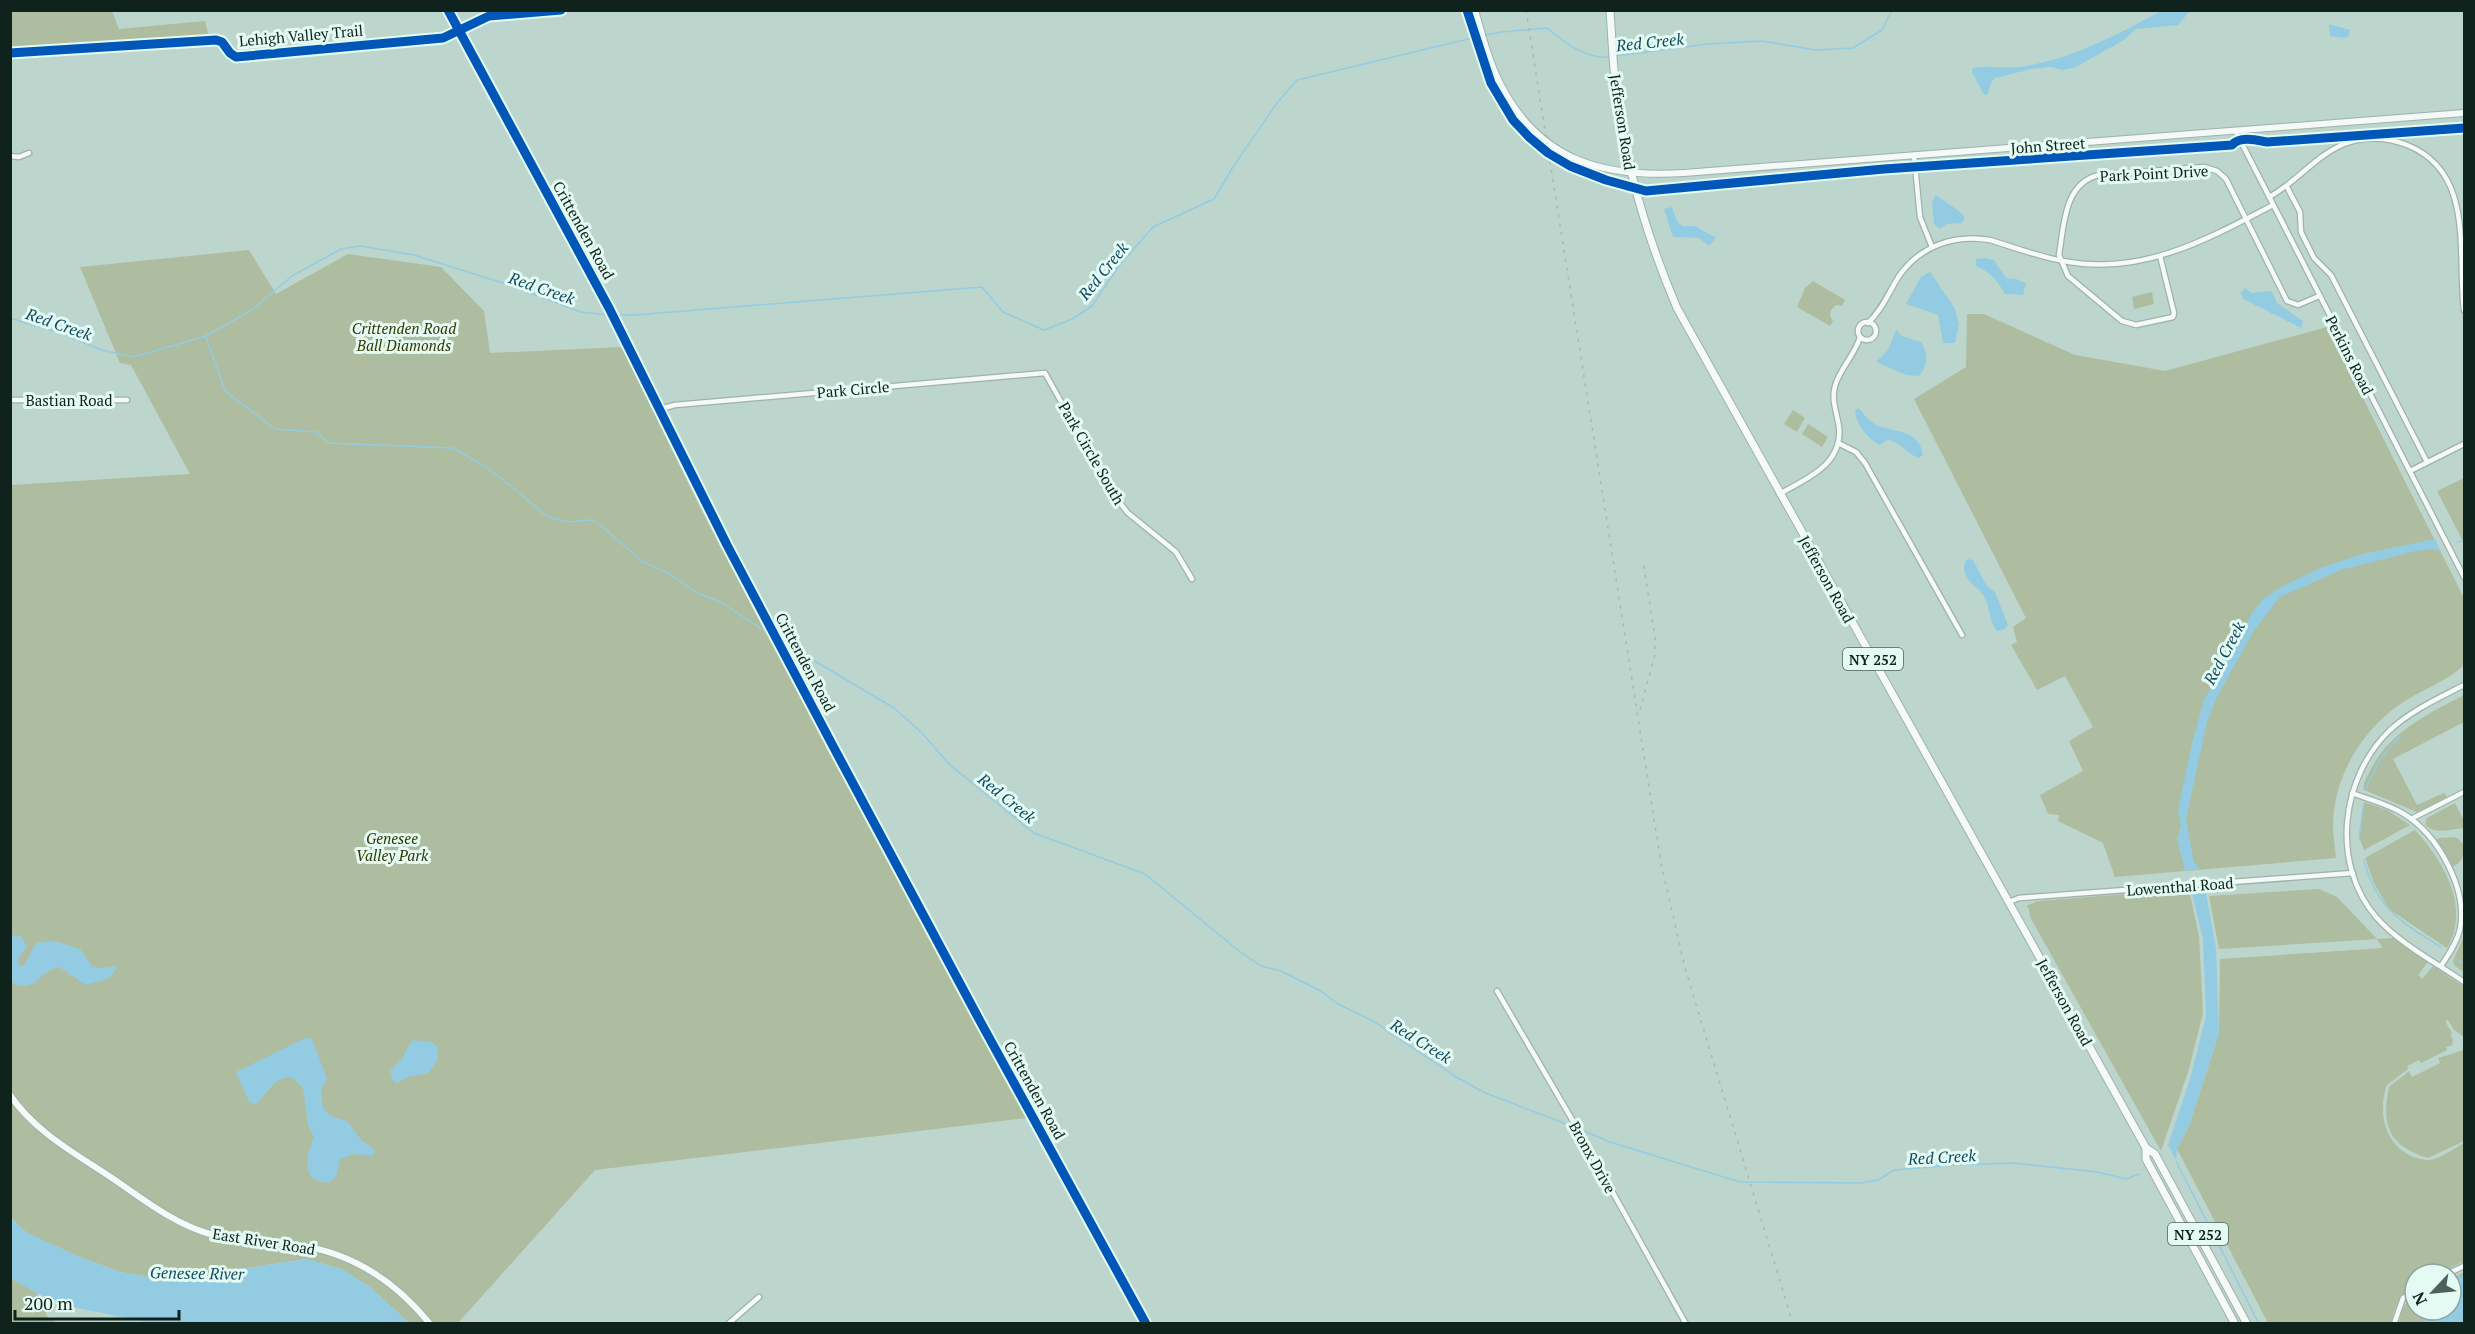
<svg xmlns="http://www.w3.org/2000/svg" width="2475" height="1334" font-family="'PT Serif',serif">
<rect width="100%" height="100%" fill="#bcd6ce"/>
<g fill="#aebc9f">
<path d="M 11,10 L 112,11 L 119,29 L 205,21 L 209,37 L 11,49 Z"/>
<path d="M 249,250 L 276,294 L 348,254 L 441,267 L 484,311 L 490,353 L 622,347 L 703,513 L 1027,1118 L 595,1170 L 458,1323 L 409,1323 L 371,1288 L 342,1269 L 306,1259 L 189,1277 L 160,1279 L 120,1272 L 75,1255 L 27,1233 L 11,1218 L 11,485 L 190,474 L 131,365 L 120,363 L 80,267 Z"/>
<path d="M 1813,281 L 1845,300 L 1842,306 L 1836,305 L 1831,310 L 1830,316 L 1833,321 L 1830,326 L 1797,307 L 1805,288 Z"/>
<path d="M 2152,292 L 2154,304 L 2134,309 L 2132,297 Z"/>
<path d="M 1967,314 L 1984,314 L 2075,355 L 2165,371 L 2327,327 L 2464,598 L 2464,665 C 2446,682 2423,689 2402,703 C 2362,729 2333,778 2333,826 C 2333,836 2335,847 2336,858 L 2115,877 L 2103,843 L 2058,821 L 2059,815 L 2048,814 L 2040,795 L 2083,771 L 2069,741 L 2093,727 L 2065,676 L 2037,690 L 2011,645 L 2017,642 L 2013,627 L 2026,618 L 1914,399 L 1966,367 Z"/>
<path d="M 1793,410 L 1805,418 L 1797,432 L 1784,424 Z"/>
<path d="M 1808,424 L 1828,437 L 1822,447 L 1802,434 Z"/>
<path d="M 2464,478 L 2464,543 L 2437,491 Z"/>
<path d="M 2464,695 L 2464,722 L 2393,759 L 2417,805 L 2444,793 L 2447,797 L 2417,812 L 2364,790 C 2362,783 2368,776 2371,769 C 2391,731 2428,714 2464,695 Z"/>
<path d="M 2364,802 L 2387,810 L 2410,825 L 2364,850 L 2359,837 Z"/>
<path d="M 2455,803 L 2464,821 L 2464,828 C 2452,829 2432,836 2425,823 L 2427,818 Z"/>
<path d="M 2415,830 C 2443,861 2471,907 2447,948 L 2389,909 L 2374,883 L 2365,858 Z"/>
<path d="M 2455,837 C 2470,845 2465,860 2453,867 L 2436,840 L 2439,838 Z"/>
<path d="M 2189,889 L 2199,936 L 2203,1013 L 2189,1069 L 2161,1151 L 2030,917 L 2029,908 L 2026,906 L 2038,901 Z"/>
<path d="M 2319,889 L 2337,897 L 2377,939 L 2393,938 L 2428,962 L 2418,975 L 2422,979 L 2433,966 L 2464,987 L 2464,1037 L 2454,1030 L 2448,1020 L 2445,1021 L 2452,1033 L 2450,1034 L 2453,1040 L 2452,1045 L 2446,1047 L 2447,1050 L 2421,1063 L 2419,1060 L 2407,1066 L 2408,1069 L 2387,1085 C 2375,1117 2389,1156 2426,1160 C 2437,1161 2455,1148 2464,1143 L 2464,1261 L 2438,1274 L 2415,1274 L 2415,1285 C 2399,1295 2395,1306 2391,1323 L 2268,1323 L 2177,1149 L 2189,1126 L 2219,1033 L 2220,959 L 2383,948 L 2377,939 L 2219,949 L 2209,896 Z"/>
<path d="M 2464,936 L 2464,972 L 2455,966 L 2453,961 Z"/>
<path d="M 2464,1050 L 2464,1141 L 2428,1158 C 2389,1146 2381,1126 2389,1087 L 2409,1071 L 2412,1077 L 2440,1063 L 2438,1058 Z"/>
<path d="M 2464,1272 L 2464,1323 L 2399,1324 C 2401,1311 2403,1303 2415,1297 L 2415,1310 L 2451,1310 L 2451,1279 Z"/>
<path d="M 10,1278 L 36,1292 L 48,1318 L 58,1323 L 11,1323 Z"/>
</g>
<g fill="#93cce2">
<path d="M 2161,11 L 2195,11 L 2189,12 L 2178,25 L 2136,29 L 2124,40 L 2074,68 L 2062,70 L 2050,67 L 2032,69 L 1995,78 L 1991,83 L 1988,94 L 1984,95 L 1972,72 L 1973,68 C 1988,65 2004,69 2019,67 C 2071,60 2116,35 2161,11 Z"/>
<path d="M 2329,24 L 2350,30 L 2349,36 L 2345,38 L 2330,36 Z"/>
<path d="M 1936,195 C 1945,203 1958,208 1965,217 L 1962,223 L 1947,224 L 1940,229 L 1934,224 L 1932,202 Z"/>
<path d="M 1672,207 L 1677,221 L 1682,226 L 1695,226 L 1716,238 L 1709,246 L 1699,238 L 1673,237 L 1664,209 Z"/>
<path d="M 1984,258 L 1994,260 L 2006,278 L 2016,279 L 2026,283 L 2023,295 L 2005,294 C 1997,280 1990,272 1976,266 L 1976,259 Z"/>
<path d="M 1930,272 L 1954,307 L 1959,324 L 1955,343 L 1943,343 L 1938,315 L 1906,304 L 1921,277 Z"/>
<path d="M 2245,288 L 2252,293 L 2272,291 L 2277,303 L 2303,321 L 2301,328 L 2243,299 L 2241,293 Z"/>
<path d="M 1896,330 L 1902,336 L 1921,342 C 1929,355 1928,365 1919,376 L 1906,375 L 1876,362 L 1888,350 Z"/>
<path d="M 1859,408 C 1863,413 1868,420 1873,423 C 1890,434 1919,426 1923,455 L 1919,458 C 1908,455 1902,443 1888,440 L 1879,445 C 1867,438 1856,424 1855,410 Z"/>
<path d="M 2435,539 L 2441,552 L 2434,549 L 2416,551 L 2341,570 L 2280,597 L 2253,632 L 2217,697 L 2207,722 L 2186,819 L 2194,862 L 2200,869 L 2185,871 L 2177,839 L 2181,826 L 2178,810 L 2192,743 L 2204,700 L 2252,613 L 2263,599 L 2279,588 L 2320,568 L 2362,554 Z"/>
<path d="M 1967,559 L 1973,560 L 1987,586 L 1995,592 L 2008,625 L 2003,630 L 1997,631 C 1988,620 1991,607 1983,595 C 1978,587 1968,583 1965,573 C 1963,568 1964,563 1967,559 Z"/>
<path d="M 2206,893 L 2216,948 L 2219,1033 L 2189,1126 L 2177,1149 L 2176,1160 L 2168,1145 L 2190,1079 L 2206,1016 L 2203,939 L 2192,894 Z"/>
<path d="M 11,935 L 21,936 L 27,947 L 18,959 L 20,967 L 25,964 L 36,943 L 55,941 L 80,949 L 93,967 L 101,968 L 116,966 L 117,968 L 108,979 L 86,985 L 59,967 C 40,971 40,987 19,986 L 11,981 Z"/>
<path d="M 305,1038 L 312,1039 L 327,1079 L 321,1089 L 323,1109 L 333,1117 L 347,1121 L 361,1140 L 376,1151 L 371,1156 L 355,1154 L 340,1159 L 336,1177 L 329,1183 C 325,1182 318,1181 314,1179 C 302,1171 309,1148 314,1137 L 308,1125 L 303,1088 L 291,1077 C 271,1078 269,1095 255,1104 L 249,1102 L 236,1072 Z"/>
<path d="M 413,1040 L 431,1042 L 437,1046 L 438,1060 L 428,1073 L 408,1077 L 397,1083 L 392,1079 L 390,1071 L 402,1059 L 408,1046 Z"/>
<path d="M 10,1218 L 27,1233 L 75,1255 L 120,1272 L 160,1279 L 189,1277 L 306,1259 L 342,1269 L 371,1288 L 409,1323 L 152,1323 L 72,1307 L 36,1293 L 11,1278 Z"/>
<path d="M 2464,1275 L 2464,1323 L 2425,1323 L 2418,1310 L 2451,1310 L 2451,1281 Z"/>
</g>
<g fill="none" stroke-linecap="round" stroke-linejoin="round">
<g stroke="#93cce2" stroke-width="1.5">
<path d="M 1486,35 L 1502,32 L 1547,28 C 1564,42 1587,60 1610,57"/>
<path d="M 1615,56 L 1708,44 L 1761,41 L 1816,50 L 1853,48 L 1882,30 L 1892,10"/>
<path d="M 614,315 L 635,315 L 982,287 L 1003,312 L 1044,330 L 1072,319 L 1092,306 L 1118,267 L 1153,227 L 1214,199 L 1233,167 L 1277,103 L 1297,80 L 1481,36"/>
<path d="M 10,318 L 63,334 L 102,350 L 134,357 L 206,336 L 250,311 L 292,276 L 341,249 L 361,246 L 414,255 L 506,284 L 581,312 L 609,315"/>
<path d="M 206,337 L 225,391 L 275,429 L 316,432 L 329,443 L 452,448 L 483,465 L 511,486 L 548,517 L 568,522 L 588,520 L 597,522 L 643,562 L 668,573 L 697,593 L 721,602 L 766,632"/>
<path d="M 2457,542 L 2464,541"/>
<path d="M 786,644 L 894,708 L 922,733 L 950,765 L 1034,833 L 1145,874 L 1239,951 L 1261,966 L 1281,971 L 1319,990 L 1338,1004 L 1373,1021 L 1453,1075 L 1483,1092 L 1574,1127"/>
<path d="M 2366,788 L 2381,758 L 2400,736"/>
<path d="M 2359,840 L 2363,807"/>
<path d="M 2364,860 C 2376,908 2402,923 2441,947"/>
<path d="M 2458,960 L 2464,964"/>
<path d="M 1579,1129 L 1610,1142 L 1740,1182 L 1860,1183 L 1878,1180 L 1894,1170 L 1954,1165 L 2013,1163 L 2097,1172 L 2126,1179 L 2139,1174"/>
<path d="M 2176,1161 L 2259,1324"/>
</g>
<defs>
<g id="street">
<path d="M 2236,132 L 2464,577"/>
<path d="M 1914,155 L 1920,217 L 1932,247"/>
<path d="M 10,156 L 19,157 L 29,153"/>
<path d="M 2287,187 L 2300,212 L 2301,232 L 2314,258 L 2331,275 L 2427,462"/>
<path d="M 2269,197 C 2297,182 2315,156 2344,144 C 2364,136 2387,137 2407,145 C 2475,172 2457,252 2464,310"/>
<path d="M 2160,256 L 2174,313 L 2173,317 L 2136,325 L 2122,321 L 2068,276 L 2059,255 C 2064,225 2064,183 2099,175 L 2204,167 L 2217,171 L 2226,179 L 2287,301 L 2298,305 L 2319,296"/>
<circle cx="1867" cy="331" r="9"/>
<path d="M 1868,323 C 1882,310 1889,292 1899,276 C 1920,246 1954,234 1990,240 C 2016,248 2042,258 2069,262 C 2144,275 2210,238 2273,205"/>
<path d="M 10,400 L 127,400"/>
<path d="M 660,409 L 675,405 L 1045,373 L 1112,493 L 1128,513 L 1176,552 L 1192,579"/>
<path d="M 1838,443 L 1856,452 L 1865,463 L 1962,635"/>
<path d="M 2410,471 L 2464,444"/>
<path d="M 1779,494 C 1807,479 1843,464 1839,427 C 1837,413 1831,400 1835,386 C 1840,368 1855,355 1860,337"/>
<path d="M 2464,685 C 2439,698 2412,710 2390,730 C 2341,777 2330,863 2376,917 C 2400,944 2435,962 2464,982"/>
<path d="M 2352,793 C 2370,800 2388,804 2404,814 C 2438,835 2468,889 2460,929 C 2457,943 2448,955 2441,966"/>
<path d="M 2411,819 L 2464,792"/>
<path d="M 2009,902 L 2019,898 L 2353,873"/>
<path d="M 1497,991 L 1577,1128 L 1686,1324"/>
<path d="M 2447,1274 L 2464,1266"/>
<path d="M 728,1324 L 759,1297"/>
<path d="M 2394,1324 L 2403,1298 L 2415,1290"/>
</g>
<g id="secondary">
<path d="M 448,10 L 609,308 L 727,545 L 834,748 L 980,1021 L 1146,1324"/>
<path d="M 1475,10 C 1482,35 1489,62 1501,85 C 1540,161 1604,178 1684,173 L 2464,113"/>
<path d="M 10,1095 C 35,1132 76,1154 112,1178 C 143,1199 174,1224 210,1234 C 239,1242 267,1242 296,1245 C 351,1252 396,1282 430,1324"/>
</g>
<g id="primary">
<path d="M 1610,10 C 1612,39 1613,69 1617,97 C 1627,170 1648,240 1677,308 L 2146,1148 L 2155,1154 L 2247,1324"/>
<path d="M 2146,1148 L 2146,1159 L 2235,1324"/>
</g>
</defs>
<use href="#street" stroke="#9eb2ac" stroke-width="7"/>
<use href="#secondary" stroke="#9eb2ac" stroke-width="8"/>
<use href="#primary" stroke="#9eb2ac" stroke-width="9"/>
<use href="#street" stroke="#f5f9f8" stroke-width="4.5"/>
<use href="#secondary" stroke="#f5f9f8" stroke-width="6"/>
<use href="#primary" stroke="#f5f9f8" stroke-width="7"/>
<g stroke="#aeb4b2" stroke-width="1.5" stroke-dasharray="3 6" stroke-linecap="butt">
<path d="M 1526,10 L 1661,863 L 1685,968 L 1793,1324"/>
<path d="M 1640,710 L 1655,654 L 1655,637 L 1643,561"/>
</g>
<defs>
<g id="cycleway">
<path d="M 448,10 L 609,308 L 727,545 L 834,748 L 980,1021 L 1146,1324"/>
<path d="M 1467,10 L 1491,83 L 1513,120 L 1529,137 L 1548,153 L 1570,166 L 1606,180 L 1646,191 L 1884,169 L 2232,145 C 2240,136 2256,140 2267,142 L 2464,128"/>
<path d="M 10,53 L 216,40 L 222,42 L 230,53 L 236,57 L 443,38 L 489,16 L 561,10"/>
</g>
</defs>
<use href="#cycleway" stroke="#e4fbf3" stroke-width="13"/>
<use href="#cycleway" stroke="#0057b8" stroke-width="9"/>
</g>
<g text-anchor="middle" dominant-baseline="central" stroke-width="6" stroke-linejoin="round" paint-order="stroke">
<g fill="#e4fbf3" stroke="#50635c" stroke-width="1.5">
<rect x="1843" y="648" width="60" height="22" rx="4.5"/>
<rect x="2168" y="1223" width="60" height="22" rx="4.5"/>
</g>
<g font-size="14" font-weight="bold" fill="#10221c">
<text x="1873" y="659">NY 252</text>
<text x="2198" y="1234">NY 252</text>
</g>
<g font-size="15" fill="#10221c" stroke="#e4fbf3">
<text transform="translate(301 35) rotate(-5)">Lehigh Valley Trail</text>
<text transform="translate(1623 122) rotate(81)">Jefferson Road</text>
<text transform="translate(2048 145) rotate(-4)">John Street</text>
<text transform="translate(2154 173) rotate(-3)">Park Point Drive</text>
<text transform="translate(584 230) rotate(61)">Crittenden Road</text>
<text transform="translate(2350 355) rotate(63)">Perkins Road</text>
<text transform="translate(853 389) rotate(-5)">Park Circle</text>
<text x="69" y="400">Bastian Road</text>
<text transform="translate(1092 453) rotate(60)">Park Circle South</text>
<text transform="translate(1827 579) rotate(61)">Jefferson Road</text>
<text transform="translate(806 662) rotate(62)">Crittenden Road</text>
<text transform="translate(2180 886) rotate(-4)">Lowenthal Road</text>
<text transform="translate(2065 1002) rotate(61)">Jefferson Road</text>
<text transform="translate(1035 1090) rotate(61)">Crittenden Road</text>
<text transform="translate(1593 1157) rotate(61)">Bronx Drive</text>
<text transform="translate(264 1241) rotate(9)">East River Road</text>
</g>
<g font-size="15" font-style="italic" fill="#353702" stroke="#e4fbf3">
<text x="404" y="328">Crittenden Road<tspan x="404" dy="17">Ball Diamonds</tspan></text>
<text x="392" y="838">Genesee<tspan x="392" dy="17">Valley Park</tspan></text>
</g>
<g font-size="16" font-style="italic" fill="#104962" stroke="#e4fbf3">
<text transform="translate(1650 42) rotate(-6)">Red Creek</text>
<text transform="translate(1103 271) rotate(-51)">Red Creek</text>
<text transform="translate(542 288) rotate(19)">Red Creek</text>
<text transform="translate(59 324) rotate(19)">Red Creek</text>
<text transform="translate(2224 653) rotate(-62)">Red Creek</text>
<text transform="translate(1007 798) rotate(39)">Red Creek</text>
<text transform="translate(1421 1041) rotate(32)">Red Creek</text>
<text transform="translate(1942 1157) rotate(-3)">Red Creek</text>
<text transform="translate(197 1273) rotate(1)">Genesee River</text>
</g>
</g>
<rect width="2475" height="1334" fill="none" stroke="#10221c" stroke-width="24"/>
<g transform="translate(2433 1292) rotate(244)"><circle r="28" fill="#e4fbf3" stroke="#8fa49d" stroke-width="1.5"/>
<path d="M0-4.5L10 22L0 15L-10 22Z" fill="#4c615a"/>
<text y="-9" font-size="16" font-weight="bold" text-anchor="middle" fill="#10221c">N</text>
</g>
<path d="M15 1310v9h164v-9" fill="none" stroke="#10221c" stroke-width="3"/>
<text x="24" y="1310" font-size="18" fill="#10221c" stroke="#e4fbf3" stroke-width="4.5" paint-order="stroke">200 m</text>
</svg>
